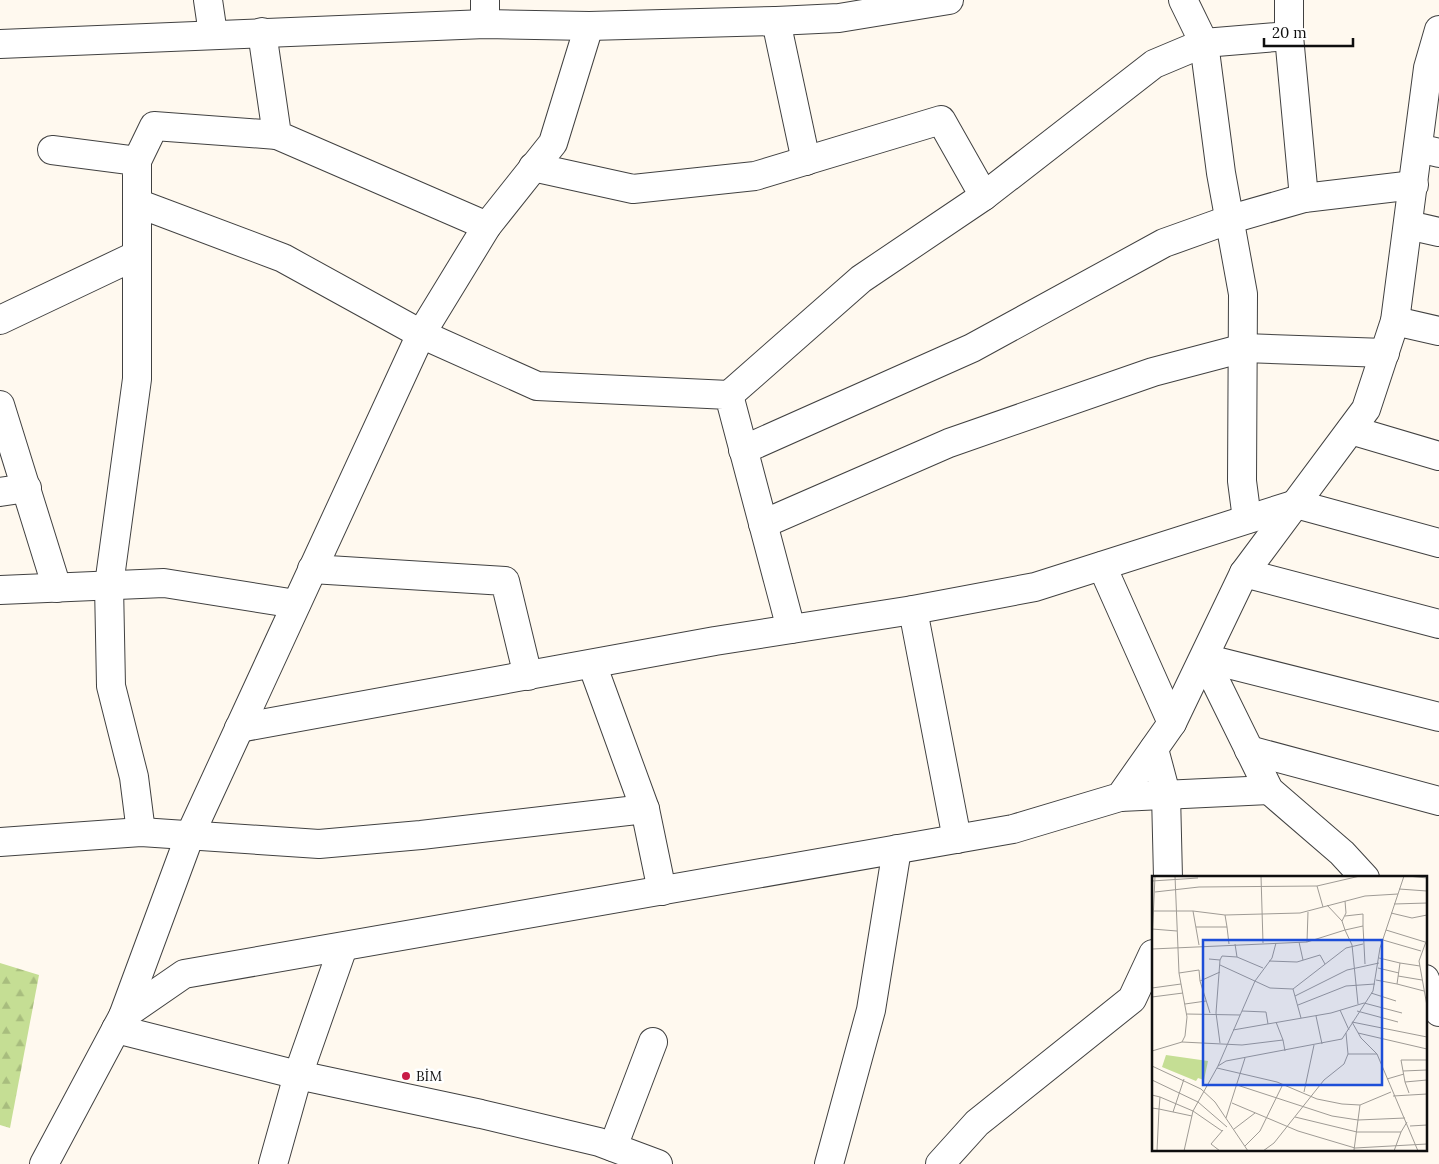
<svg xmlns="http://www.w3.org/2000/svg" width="1439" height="1164" font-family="Lora,serif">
<defs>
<pattern id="forest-firs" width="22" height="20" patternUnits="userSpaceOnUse" patternTransform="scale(1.25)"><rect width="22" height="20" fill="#c5de94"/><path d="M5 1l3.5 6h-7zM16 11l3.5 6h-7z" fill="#a8bd7e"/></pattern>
</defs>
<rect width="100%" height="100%" fill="#fff9ef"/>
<path fill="url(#forest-firs)" d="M 0,963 L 39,975 L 10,1128 L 0,1125 Z"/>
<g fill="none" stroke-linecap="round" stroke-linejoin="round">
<defs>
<g id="minor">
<path d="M 208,0 L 213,34"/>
<path d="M 1183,0 L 1204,43 L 1221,173 L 1243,294 L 1242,481 L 1247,519"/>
<path d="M 1289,0 L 1289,36 L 1304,198"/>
<path d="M 776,21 L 806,161"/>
<path d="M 485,24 L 485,0"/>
<path d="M 262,32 L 277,135 L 487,226"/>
<path d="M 0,44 L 485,24 L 589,26 L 776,21 L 839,18 L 949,0"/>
<path d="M 1418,148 L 1439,153"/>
<path d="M 52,150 L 137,161 L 137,379 L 109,585 L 111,686 L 134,777 L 141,832"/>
<path d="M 137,161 L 154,126 L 277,135"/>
<path d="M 533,167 L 633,189 L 755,176 L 941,120 L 984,196"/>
<path d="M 137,203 L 283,258 L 421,334 L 537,386 L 729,395 L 791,629"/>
<path d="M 1408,225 L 1439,232"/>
<path d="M 0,320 L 137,255"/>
<path d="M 1395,321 L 1439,331"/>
<path d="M 729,395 L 861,279 L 984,196 L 1154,64 L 1204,43 L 1289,36"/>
<path d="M 0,405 L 57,588"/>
<path d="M 1351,430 L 1439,456"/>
<path d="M 743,450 L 972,348 L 1164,243 L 1231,219 L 1304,198 L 1414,185"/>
<path d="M 0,492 L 27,488"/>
<path d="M 763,524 L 949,443 L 1153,372 L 1244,348 L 1385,353"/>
<path d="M 1102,566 L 1172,723"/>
<path d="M 312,569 L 505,581 L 528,676"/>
<path d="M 1244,573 L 1439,624"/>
<path d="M 0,590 L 164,583 L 296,604"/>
<path d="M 913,610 L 957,839"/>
<path d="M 1204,658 L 1269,790 L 1342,853 L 1365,878"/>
<path d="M 1204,658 L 1439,717"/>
<path d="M 592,664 L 645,809"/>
<path d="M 239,728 L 715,641 L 913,610 L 1035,587 L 1296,504 L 1439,543"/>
<path d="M 1154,749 L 1166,794 L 1168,878"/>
<path d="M 1249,750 L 1439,801"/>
<path d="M 1120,797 L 1269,790"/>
<path d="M 0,842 L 141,832 L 319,844 L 421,835 L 645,809 L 662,891"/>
<path d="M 1425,979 L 1439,1012"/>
<path d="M 123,1016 L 190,835 L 421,334 L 487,226 L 553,143 L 589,26"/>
<path d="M 116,1029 L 298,1075 L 481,1114 L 599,1142 L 658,1164"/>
<path d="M 613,1147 L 653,1042"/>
<path d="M 273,1164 L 298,1075 L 343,947"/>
<path d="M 829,1164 L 871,1010 L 897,849"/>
<path d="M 940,1164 L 977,1123 L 1132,999 L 1153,954"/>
</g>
<path id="tertiary" d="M 44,1164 L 123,1016 L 184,974 L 1013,829 L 1120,797 L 1172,723 L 1244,573 L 1366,409 L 1395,321 L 1428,68 L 1439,30"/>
</defs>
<use href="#minor" stroke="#414141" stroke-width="30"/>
<use href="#tertiary" stroke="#414141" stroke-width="30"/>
<use href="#minor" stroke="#fff" stroke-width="28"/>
<use href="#tertiary" stroke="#fff" stroke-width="28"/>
</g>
<circle fill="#c81c49" stroke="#fff" stroke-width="2" cx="406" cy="1076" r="5"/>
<g text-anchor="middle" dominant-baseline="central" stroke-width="5" stroke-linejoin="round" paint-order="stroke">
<g font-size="14" fill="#0e0e0e" stroke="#fff" text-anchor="start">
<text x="416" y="1076">BİM</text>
</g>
</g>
<g transform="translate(1152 876)">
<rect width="275" height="275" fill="#fff9ef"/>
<path d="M 14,179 L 56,185 L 52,204 L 46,202 L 44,205 L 10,191 Z" fill="#c5de94"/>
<path fill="none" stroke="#9f9b95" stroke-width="1" d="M 109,0 L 111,67M 256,0 L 275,2M 0,5 L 46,2M 165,10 L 171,31M 247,13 L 275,15M 3,16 L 47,11 L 165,10 L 208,0M 193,25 L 194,37 L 190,45 L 193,54 L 211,50 L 213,88M 242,28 L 275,27M 175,29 L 190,45M 0,35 L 41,35 L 73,39 L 148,37 L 213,20 L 246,18M 41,35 L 47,69M 239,37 L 260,42 L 275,39M 193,40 L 211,38 L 211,50M 44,51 L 75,51 L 73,39M 75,51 L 77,68M 0,53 L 25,55M 234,54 L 273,66M 275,63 L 267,85 L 275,130M 231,64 L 269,75M 147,66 L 151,84M 155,66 L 156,36M 0,67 L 3,0M 83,68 L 85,81 L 111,92M 0,73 L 155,66 L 193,54 L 200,69 L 206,128M 227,82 L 248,87 L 245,108 L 272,115M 57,83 L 68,84 L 64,137 L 68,167M 0,84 L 0,100M 68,84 L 70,80 L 85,81M 117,85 L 145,86 L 168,79 L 173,88M 248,87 L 268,90M 68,89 L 118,112 L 141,113 L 149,142M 226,92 L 247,97M 27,97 L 47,94 L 48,105 L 68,96M 246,100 L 270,104M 224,104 L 245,108M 48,105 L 58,137M 0,112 L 29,108M 141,113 L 194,72 L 211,68M 219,117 L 244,125M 143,120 L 195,94 L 227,87M 0,121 L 31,117M 33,128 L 54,125M 146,129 L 194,110 L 223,108M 188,134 L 197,154M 90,135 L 114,136 L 116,148M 205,135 L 246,146M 35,138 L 88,139M 164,140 L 170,168M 124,146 L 131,164M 200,146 L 275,161M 200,146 L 209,162 L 225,178M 81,154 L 179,137 L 212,127 L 250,137M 206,157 L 275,173M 30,166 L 90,169 L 131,164 L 133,175M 0,175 L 30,166 L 33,160 L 35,141 L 27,97 L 23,0M 196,178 L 225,178 L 266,275M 0,190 L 49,213 L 63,226 L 96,275M 66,190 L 103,105 L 120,82 L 124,67M 65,192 L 125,206 L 165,223 L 190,228 L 208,229 L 239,216M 251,195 L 275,194M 235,203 L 252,198M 0,204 L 46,226 L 75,251M 253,206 L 249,184 L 275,184M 85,209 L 180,240 L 206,244 L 253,242M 152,216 L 162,169M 257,217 L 253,206 L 275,204M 0,219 L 8,221 L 7,233 L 0,232M 241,220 L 275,218M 8,221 L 41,235 L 70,255M 80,227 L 146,255 L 203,272 L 275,268M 21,236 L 32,203M 143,241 L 205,256 L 249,256 L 255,246M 74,242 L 93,182M 258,250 L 275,249M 82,253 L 103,237M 93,270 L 108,255 L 131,208M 202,274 L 208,229M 5,275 L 7,233 L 40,240M 32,275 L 41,235 L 66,190 L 74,185 L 190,163 L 221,115 L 228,72 L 252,0M 68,275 L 59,268 L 71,254M 111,275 L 122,267 L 172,204 L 192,188 L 196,178 L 194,157M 242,275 L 249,256"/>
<path fill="#1d4ed8" fill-opacity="0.15" stroke="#1d4ed8" stroke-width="2.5" d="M 51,64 L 230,64 L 230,209 L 51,209 Z"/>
<rect width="275" height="275" fill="none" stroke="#0e0e0e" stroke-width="2.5"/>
</g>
<path d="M1264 38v8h89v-8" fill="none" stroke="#0e0e0e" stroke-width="2.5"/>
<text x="1272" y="38" font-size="15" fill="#0e0e0e" stroke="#ffffff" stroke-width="4" paint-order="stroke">20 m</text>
</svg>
